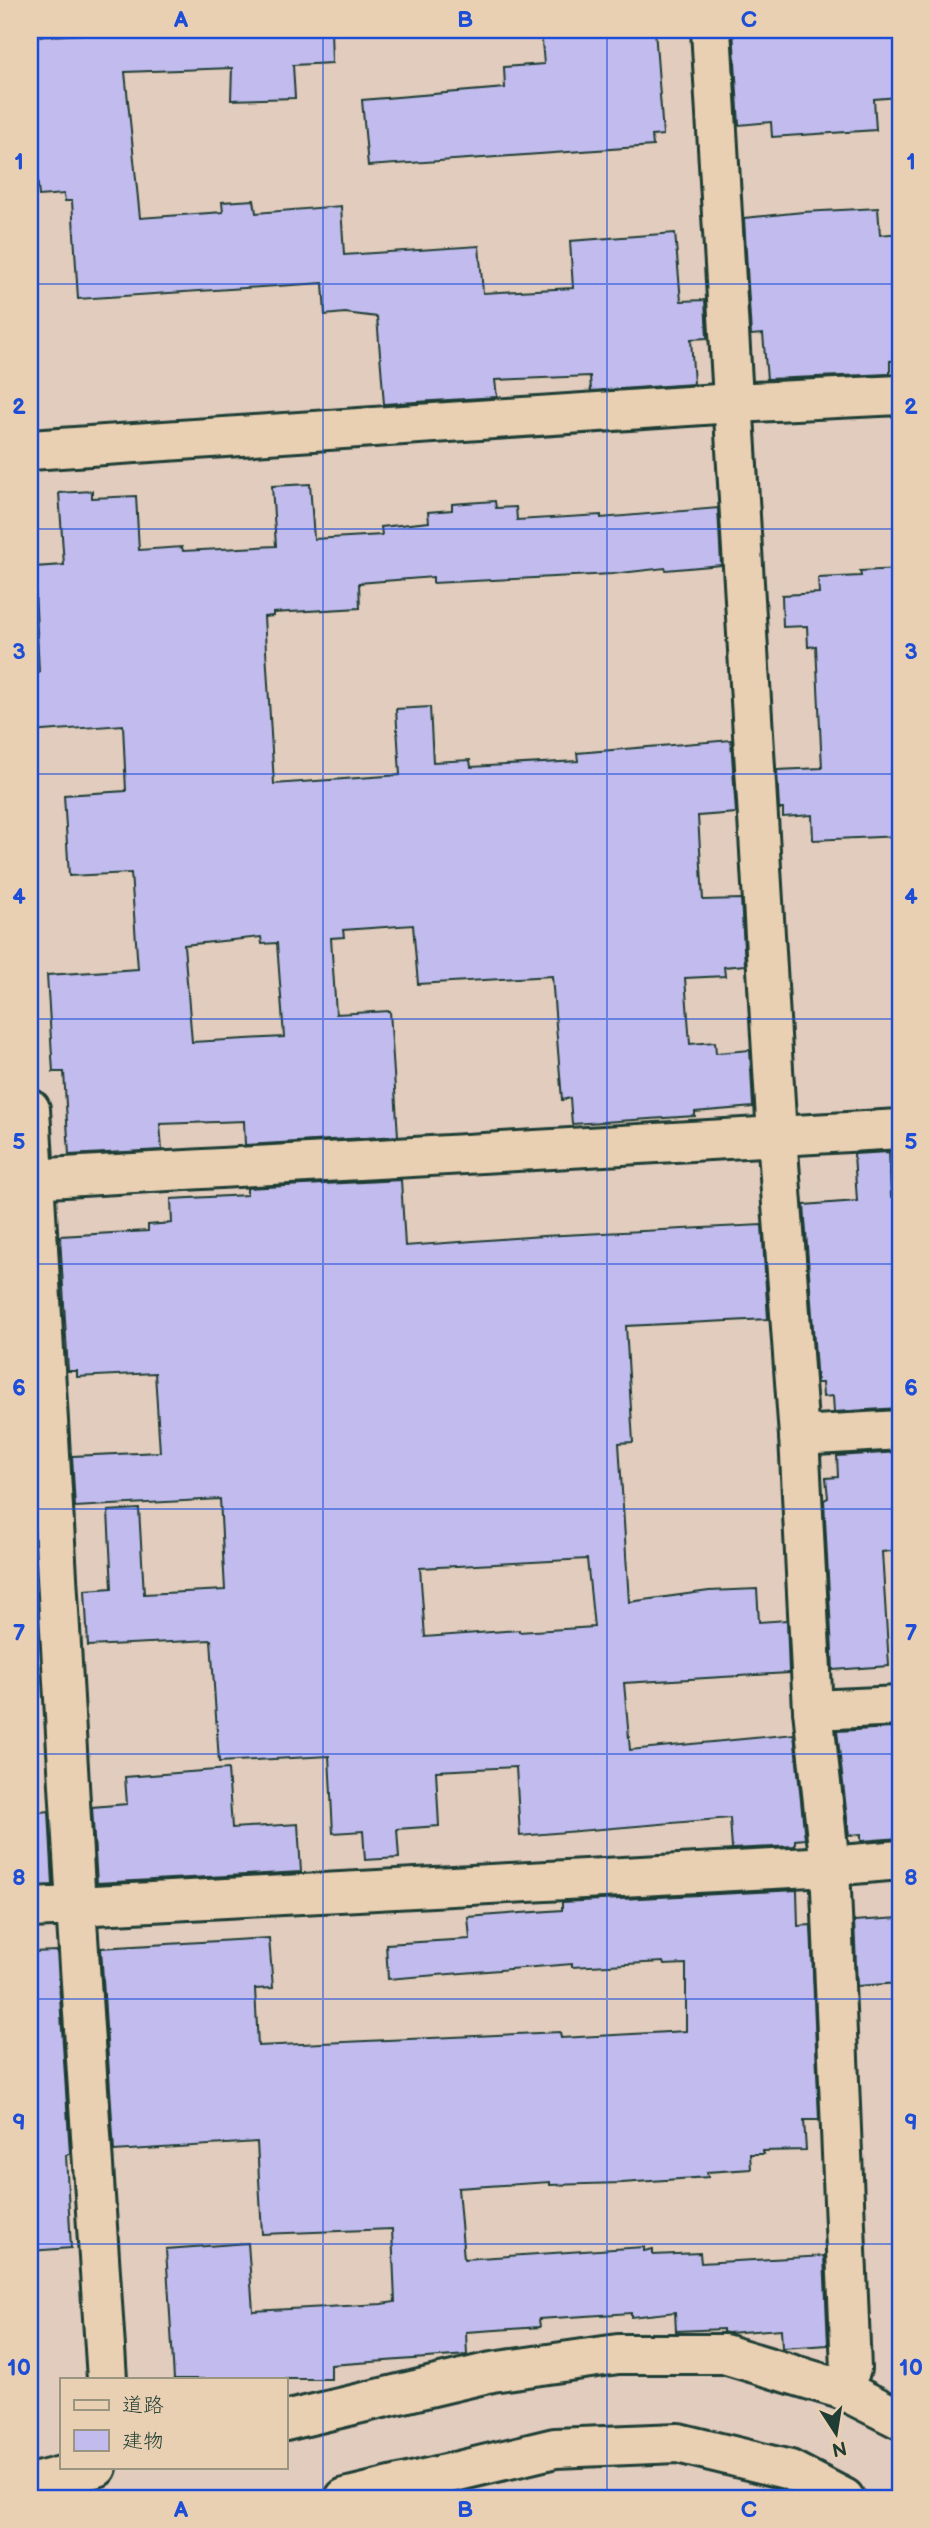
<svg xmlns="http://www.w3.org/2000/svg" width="930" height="2528" font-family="'Balsamiq Sans','Klee One',sans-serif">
<rect width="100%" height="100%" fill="#e2ccbe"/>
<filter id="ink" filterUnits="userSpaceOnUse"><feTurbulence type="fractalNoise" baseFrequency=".0143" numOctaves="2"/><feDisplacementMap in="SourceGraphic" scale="14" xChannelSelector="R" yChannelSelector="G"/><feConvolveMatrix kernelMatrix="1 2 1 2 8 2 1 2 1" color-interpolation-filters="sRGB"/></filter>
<g filter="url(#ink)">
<g fill="#c2bcee" stroke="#1f3d34" stroke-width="2" fill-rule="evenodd">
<path d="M 160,30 L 331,30 L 332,63 L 293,65 L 295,98 L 231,100 L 232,68 L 125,72 L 140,218 L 223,212 L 222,202 L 254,200 L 256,213 L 341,206 L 344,255 L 479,246 L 483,293 L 573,288 L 570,241 L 675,233 L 681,301 L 705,300 L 707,338 L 691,339 L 694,384 L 591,391 L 590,376 L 495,380 L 497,397 L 384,404 L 377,317 L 345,313 L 325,315 L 323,283 L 78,299 L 72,201 L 65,201 L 64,194 L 39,196 L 30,104 L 30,37 Z"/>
<path d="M 541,30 L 655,30 L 663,135 L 652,136 L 653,146 L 368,166 L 362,100 L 505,88 L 504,67 L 544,64 Z"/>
<path d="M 733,30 L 900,30 L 899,97 L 874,99 L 876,130 L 772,137 L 771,122 L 739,125 Z"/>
<path d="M 878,208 L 880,235 L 900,233 L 900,360 L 890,361 L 890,374 L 767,379 L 763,334 L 751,335 L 744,218 L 803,212 Z"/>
<path d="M 310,484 L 314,539 L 382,535 L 381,527 L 429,522 L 428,512 L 452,510 L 452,504 L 495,501 L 496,508 L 516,507 L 517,520 L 601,515 L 601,518 L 718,508 L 721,565 L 666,570 L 665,568 L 612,574 L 433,583 L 433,577 L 359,583 L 360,608 L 273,613 L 273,616 L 264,617 L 274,784 L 400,775 L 396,709 L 430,707 L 433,762 L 470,760 L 471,767 L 578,761 L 577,753 L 731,740 L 736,813 L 698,816 L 703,900 L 741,899 L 745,965 L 724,967 L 725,976 L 685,978 L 690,1044 L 715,1042 L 716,1053 L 750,1050 L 753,1107 L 695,1112 L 695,1116 L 572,1124 L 570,1098 L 562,1100 L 552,976 L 418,984 L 413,925 L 343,930 L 344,937 L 331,938 L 336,1014 L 390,1011 L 398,1136 L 245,1145 L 244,1121 L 160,1124 L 162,1150 L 69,1155 L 64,1072 L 53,1072 L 47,975 L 138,969 L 131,873 L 69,876 L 64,795 L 126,791 L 123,725 L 30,732 L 30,673 L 39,672 L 34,567 L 64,565 L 59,493 L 92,491 L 92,498 L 136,496 L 139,550 L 182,547 L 183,551 L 276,546 L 272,486 ZM 261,937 L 262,944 L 277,943 L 284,1037 L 192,1042 L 184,945 Z"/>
<path d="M 900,569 L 900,836 L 813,840 L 812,815 L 783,817 L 783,809 L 779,809 L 777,770 L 822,768 L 816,646 L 808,647 L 807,626 L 783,627 L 782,595 L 819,593 L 818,578 L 861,576 L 860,571 Z"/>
<path d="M 889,1152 L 891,1197 L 900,1196 L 900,1408 L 834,1412 L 833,1396 L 823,1397 L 822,1383 L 817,1383 L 804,1205 L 857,1201 L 854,1154 Z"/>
<path d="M 401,1180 L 405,1246 L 543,1236 L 762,1225 L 768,1319 L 626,1326 L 633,1442 L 619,1443 L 629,1602 L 709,1591 L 757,1589 L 759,1622 L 787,1620 L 789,1673 L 624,1683 L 630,1750 L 794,1734 L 805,1839 L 795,1840 L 795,1846 L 732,1849 L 730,1818 L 520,1836 L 516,1767 L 436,1771 L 439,1826 L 397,1829 L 399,1858 L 365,1860 L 363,1831 L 333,1833 L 329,1756 L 219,1762 L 211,1640 L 88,1646 L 85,1590 L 112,1588 L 108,1511 L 139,1509 L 144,1594 L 225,1590 L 220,1499 L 75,1507 L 72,1456 L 160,1452 L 155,1373 L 77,1377 L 77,1371 L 68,1371 L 60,1236 L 148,1231 L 148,1225 L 172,1223 L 171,1199 L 247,1195 L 247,1188 ZM 587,1559 L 594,1627 L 519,1632 L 519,1630 L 425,1637 L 420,1568 Z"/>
<path d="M 900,1452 L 900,1550 L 882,1552 L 889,1666 L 833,1670 L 824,1500 L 828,1498 L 826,1478 L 838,1477 L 837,1456 Z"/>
<path d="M 892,1728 L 893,1738 L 900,1737 L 900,1838 L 861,1841 L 861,1834 L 849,1835 L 837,1731 Z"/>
<path d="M 228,1769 L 232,1828 L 298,1824 L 301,1872 L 97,1883 L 92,1807 L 127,1804 L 125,1777 Z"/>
<path d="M 49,1811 L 53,1885 L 30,1886 L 30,1813 Z"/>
<path d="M 797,1890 L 798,1926 L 811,1925 L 819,2120 L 804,2120 L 806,2150 L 763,2151 L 764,2154 L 750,2154 L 751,2169 L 707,2172 L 708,2177 L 622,2183 L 550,2185 L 550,2182 L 458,2188 L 464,2259 L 644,2247 L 644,2251 L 653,2249 L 653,2255 L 700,2253 L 701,2263 L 824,2256 L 828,2345 L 782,2348 L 781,2329 L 727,2333 L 723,2332 L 723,2329 L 676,2331 L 675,2312 L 631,2317 L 631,2313 L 539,2319 L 540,2327 L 466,2332 L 467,2355 L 331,2365 L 331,2379 L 174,2379 L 166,2249 L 248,2243 L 253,2311 L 382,2304 L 395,2302 L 392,2229 L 262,2234 L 257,2142 L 114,2151 L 101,1948 L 269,1938 L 273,1988 L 255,1989 L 258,2046 L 560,2032 L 561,2038 L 686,2031 L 686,1964 L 664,1965 L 663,1962 L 572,1967 L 572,1964 L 388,1979 L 386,1944 L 470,1939 L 468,1917 L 562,1910 L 562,1902 Z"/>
<path d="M 900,1918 L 900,1983 L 857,1986 L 854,1921 Z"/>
<path d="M 57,1951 L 70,2154 L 66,2155 L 71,2248 L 30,2251 L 30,1952 Z"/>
</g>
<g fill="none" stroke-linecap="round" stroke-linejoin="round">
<defs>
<g id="minor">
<path d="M 711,30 L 777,1136 L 799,1436 L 813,1710 L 830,1866 L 851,2369 L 841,2389"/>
<path d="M 30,450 L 733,403 L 900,395"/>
<path d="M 30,1109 L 76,1906 L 830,1866 L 900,1860"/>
<path d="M 30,1179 L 900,1129"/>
<path d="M 799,1436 L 900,1430"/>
<path d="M 813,1710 L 900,1706"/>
<path d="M 30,1908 L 76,1906 L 107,2379"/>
<path d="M 285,2421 L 492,2372 L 618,2354 L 724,2354 L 841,2389 L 900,2419"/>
<path d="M 30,2484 L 97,2467"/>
<path d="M 345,2498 L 555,2448 L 678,2443 L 790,2470 L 844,2498"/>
</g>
</defs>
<use href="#minor" stroke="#1f3d34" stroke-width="44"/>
<use href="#minor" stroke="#ead0b2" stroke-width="38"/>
</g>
</g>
<path fill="none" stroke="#1d4ed8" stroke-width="2" stroke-opacity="0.55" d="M 323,30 L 323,2498M 607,30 L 607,2498M 30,284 L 900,284M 30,529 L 900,529M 30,774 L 900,774M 30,1019 L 900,1019M 30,1264 L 900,1264M 30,1509 L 900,1509M 30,1754 L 900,1754M 30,1999 L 900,1999M 30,2244 L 900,2244"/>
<rect width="930" height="2528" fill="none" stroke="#ead0b2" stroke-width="77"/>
<rect x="60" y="2378" width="228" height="91" fill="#ead0b2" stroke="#999580" stroke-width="2"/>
<rect x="74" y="2400" width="35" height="10" fill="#ead0b2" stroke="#999580" stroke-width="2"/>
<text x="122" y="2412" font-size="21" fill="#1f3d34">道路</text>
<rect x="74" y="2430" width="35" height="21" fill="#c2bcee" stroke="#999580" stroke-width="2"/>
<text x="122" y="2448" font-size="21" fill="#1f3d34">建物</text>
<g transform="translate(836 2433) rotate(168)" stroke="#ead0b2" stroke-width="5" paint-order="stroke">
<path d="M0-5L12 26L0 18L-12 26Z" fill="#1f3d34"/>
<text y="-10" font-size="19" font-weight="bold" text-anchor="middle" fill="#1f3d34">N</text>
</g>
<rect x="38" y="38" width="854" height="2452" fill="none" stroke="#1d4ed8" stroke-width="2.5"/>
<g font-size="23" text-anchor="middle" font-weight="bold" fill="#1d4ed8">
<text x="181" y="27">A</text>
<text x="465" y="27">B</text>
<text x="749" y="27">C</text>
<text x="19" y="169">1</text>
<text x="911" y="169">1</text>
<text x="19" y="414">2</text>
<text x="911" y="414">2</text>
<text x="19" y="659">3</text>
<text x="911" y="659">3</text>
<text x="19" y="904">4</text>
<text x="911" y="904">4</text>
<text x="19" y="1149">5</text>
<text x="911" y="1149">5</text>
<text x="19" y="1395">6</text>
<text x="911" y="1395">6</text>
<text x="19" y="1640">7</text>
<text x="911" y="1640">7</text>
<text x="19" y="1885">8</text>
<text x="911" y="1885">8</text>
<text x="19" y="2130">9</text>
<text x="911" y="2130">9</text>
<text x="19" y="2375">10</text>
<text x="911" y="2375">10</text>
<text x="181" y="2517">A</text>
<text x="465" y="2517">B</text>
<text x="749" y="2517">C</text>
</g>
</svg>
